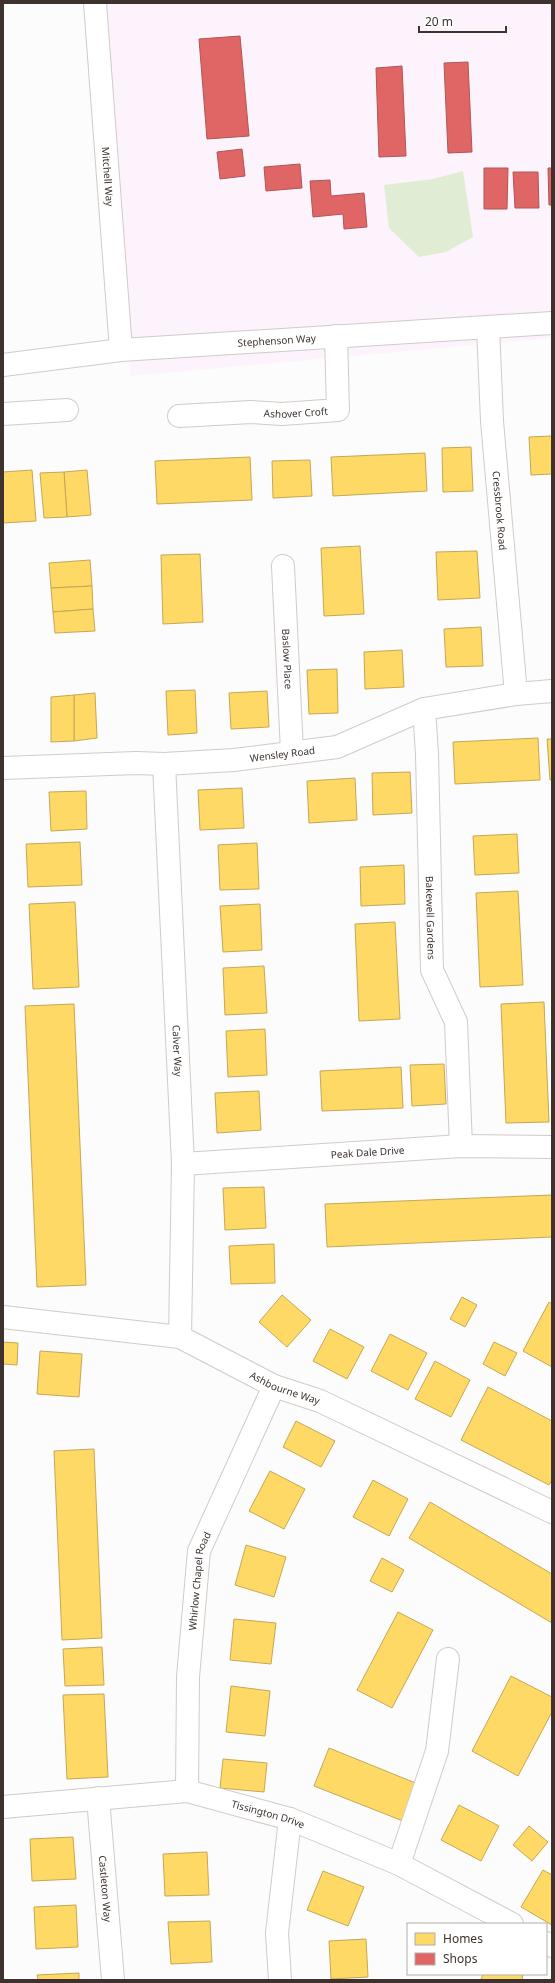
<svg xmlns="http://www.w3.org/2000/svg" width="555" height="1983" font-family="'Noto Sans',sans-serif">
<rect width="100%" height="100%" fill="#fcfcfc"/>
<path fill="#fdf3fc" d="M 98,3 L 552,3 L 552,338 L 131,376 Z"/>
<path fill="#e0ecd3" d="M 463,171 L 473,237 L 446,252 L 419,257 L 389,228 L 384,185 L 433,179 Z"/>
<g fill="#ffd966" stroke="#c5a755">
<path d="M 552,436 L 552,474 L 531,475 L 529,437 Z"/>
<path d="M 471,447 L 473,491 L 443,492 L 442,448 Z"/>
<path d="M 425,453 L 427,491 L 333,496 L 331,457 Z"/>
<path d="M 250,457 L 252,500 L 157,504 L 155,461 Z"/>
<path d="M 310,460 L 312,496 L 273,498 L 272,461 Z"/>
<path d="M 32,470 L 36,521 L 3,523 L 3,472 Z"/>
<path d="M 87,470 L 91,515 L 67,517 L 64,472 Z"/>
<path d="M 64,472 L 67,517 L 44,518 L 40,473 Z"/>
<path d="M 360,546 L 364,614 L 324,616 L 321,548 Z"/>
<path d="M 477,551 L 480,598 L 438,600 L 436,552 Z"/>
<path d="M 200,554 L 203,622 L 163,624 L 161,555 Z"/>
<path d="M 90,560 L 92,586 L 51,588 L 49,563 Z"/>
<path d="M 92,586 L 93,609 L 53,612 L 51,588 Z"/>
<path d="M 93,609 L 95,631 L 55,633 L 53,612 Z"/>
<path d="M 481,627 L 483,666 L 446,667 L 444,629 Z"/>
<path d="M 402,650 L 404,687 L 365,689 L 364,652 Z"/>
<path d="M 337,669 L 338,713 L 309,714 L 307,670 Z"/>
<path d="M 195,690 L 197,733 L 168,735 L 166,691 Z"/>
<path d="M 267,691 L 269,727 L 231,729 L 229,693 Z"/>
<path d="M 95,693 L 97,738 L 74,741 L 74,695 Z"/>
<path d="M 74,695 L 74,741 L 51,742 L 51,697 Z"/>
<path d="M 538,738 L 540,780 L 455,784 L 453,742 Z"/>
<path d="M 547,739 L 552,739 L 552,780 L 550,780 Z"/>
<path d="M 410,772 L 412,813 L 373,815 L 372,773 Z"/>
<path d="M 355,778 L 357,820 L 309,823 L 307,781 Z"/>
<path d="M 242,788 L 244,828 L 200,830 L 198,790 Z"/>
<path d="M 86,791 L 87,829 L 51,831 L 49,792 Z"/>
<path d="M 517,834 L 519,873 L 475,875 L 473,836 Z"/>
<path d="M 80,842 L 82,885 L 28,887 L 26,844 Z"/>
<path d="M 257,843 L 259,889 L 220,890 L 218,845 Z"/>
<path d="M 404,865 L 405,904 L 361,906 L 360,867 Z"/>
<path d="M 518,891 L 523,985 L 480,987 L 476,893 Z"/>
<path d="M 75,902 L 79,987 L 33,989 L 29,904 Z"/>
<path d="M 260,904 L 262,950 L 223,952 L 220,906 Z"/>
<path d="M 395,922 L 400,1019 L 359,1021 L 355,924 Z"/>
<path d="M 264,966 L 267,1013 L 225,1015 L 223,968 Z"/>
<path d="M 544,1002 L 549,1122 L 506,1123 L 501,1004 Z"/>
<path d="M 74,1004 L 86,1285 L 37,1287 L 25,1006 Z"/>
<path d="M 265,1029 L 267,1075 L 228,1077 L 226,1031 Z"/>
<path d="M 444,1064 L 446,1104 L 412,1106 L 410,1065 Z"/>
<path d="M 401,1067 L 403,1108 L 322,1111 L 320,1071 Z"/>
<path d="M 259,1091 L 261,1130 L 217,1133 L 215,1093 Z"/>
<path d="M 264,1187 L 266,1228 L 225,1230 L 223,1188 Z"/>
<path d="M 552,1195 L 552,1237 L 327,1247 L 325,1204 Z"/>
<path d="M 274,1244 L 275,1283 L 231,1284 L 229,1246 Z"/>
<path d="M 282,1295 L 311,1320 L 287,1347 L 259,1322 Z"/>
<path d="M 462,1297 L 477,1305 L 465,1327 L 450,1319 Z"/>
<path d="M 549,1302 L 552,1304 L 552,1367 L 523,1351 Z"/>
<path d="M 330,1329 L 364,1347 L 347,1379 L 313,1361 Z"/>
<path d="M 390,1334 L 427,1353 L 408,1390 L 371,1371 Z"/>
<path d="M 3,1342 L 18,1343 L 17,1365 L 3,1364 Z"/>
<path d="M 494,1342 L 517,1353 L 505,1376 L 483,1364 Z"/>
<path d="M 40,1351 L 82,1354 L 79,1397 L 37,1394 Z"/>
<path d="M 435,1361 L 470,1380 L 451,1417 L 415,1399 Z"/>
<path d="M 488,1387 L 552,1421 L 552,1480 L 549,1485 L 461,1440 Z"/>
<path d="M 296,1421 L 335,1441 L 321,1467 L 283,1447 Z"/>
<path d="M 94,1449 L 102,1638 L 62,1640 L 54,1451 Z"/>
<path d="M 270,1471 L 305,1489 L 284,1529 L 249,1511 Z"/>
<path d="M 373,1480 L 408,1499 L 389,1536 L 353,1517 Z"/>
<path d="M 430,1502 L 552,1574 L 552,1623 L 409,1538 Z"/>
<path d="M 246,1545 L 286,1557 L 274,1597 L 235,1585 Z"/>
<path d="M 382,1558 L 404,1570 L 392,1592 L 370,1581 Z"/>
<path d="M 398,1612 L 433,1630 L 392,1708 L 357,1690 Z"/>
<path d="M 234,1619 L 276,1623 L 271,1664 L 230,1660 Z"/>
<path d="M 102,1647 L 104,1685 L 65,1686 L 63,1649 Z"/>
<path d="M 511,1676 L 552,1697 L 552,1712 L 518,1776 L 472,1751 Z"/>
<path d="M 231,1686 L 270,1691 L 265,1736 L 226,1732 Z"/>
<path d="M 104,1694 L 108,1777 L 67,1779 L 63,1695 Z"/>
<path d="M 329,1748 L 418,1784 L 403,1821 L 314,1786 Z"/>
<path d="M 223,1759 L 267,1763 L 264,1792 L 220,1788 Z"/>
<path d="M 459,1805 L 499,1826 L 481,1861 L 441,1840 Z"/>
<path d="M 529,1826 L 548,1842 L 532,1861 L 513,1845 Z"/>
<path d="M 73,1837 L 76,1879 L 32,1881 L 30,1839 Z"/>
<path d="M 207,1852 L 209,1895 L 165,1896 L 163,1854 Z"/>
<path d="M 543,1870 L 552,1875 L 552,1925 L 521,1907 Z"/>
<path d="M 323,1871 L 364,1887 L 348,1926 L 307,1910 Z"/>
<path d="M 76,1905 L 78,1947 L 36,1949 L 34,1907 Z"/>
<path d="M 210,1921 L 212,1962 L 171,1964 L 168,1922 Z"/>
<path d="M 366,1939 L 368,1977 L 331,1979 L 329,1941 Z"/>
<path d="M 79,1973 L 79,1980 L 38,1980 L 37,1975 Z"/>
<path d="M 483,1974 L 523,1974 L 522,1980 L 481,1980 Z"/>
</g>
<g fill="#e06666" stroke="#af5655">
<path d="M 240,36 L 249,136 L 207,139 L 199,39 Z"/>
<path d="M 468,62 L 472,152 L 448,153 L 444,63 Z"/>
<path d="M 402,66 L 406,156 L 379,157 L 376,68 Z"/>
<path d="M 242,149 L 245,176 L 220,179 L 217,152 Z"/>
<path d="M 300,164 L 302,188 L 266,191 L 264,167 Z"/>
<path d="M 484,168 L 508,168 L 507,209 L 484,209 Z"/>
<path d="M 548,168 L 552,168 L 552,205 L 549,205 Z"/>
<path d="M 513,172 L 538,172 L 539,208 L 515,208 Z"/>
<path d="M 330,180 L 331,196 L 364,193 L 367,227 L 344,229 L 343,214 L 313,217 L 310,181 Z"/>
</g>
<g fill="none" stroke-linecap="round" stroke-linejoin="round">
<defs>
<g id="minor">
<path id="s1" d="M 95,3 L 121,350"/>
<path id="s2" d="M 488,327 L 492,421 L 516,694"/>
<path id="s3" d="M 3,365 L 121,350 L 552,323"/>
<path d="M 3,414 L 67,410"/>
<path id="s4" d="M 179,416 L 251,412 L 282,414 L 338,410 L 336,336"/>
<path id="s5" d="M 283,566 L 292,752"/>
<path id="s6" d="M 424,709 L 427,754 L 432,970 L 456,1022 L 461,1146"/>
<path id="s7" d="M 164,764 L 183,1164 L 180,1337"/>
<path id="s8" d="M 3,768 L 136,763 L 164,764 L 234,760 L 337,747 L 424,709 L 516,694 L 552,691"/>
<path id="s9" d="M 183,1164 L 461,1146 L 552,1147"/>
<path id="s10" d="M 3,1317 L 180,1337 L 274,1386 L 320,1401 L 552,1512"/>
<path id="s11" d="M 187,1791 L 188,1677 L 199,1551 L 274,1386"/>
<path id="s12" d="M 98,1798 L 113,1980"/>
<path id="s13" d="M 3,1807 L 187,1791 L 290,1819 L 399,1864 L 512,1924"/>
<path d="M 399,1864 L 437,1751 L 448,1659"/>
<path d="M 546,1943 L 552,1946"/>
<path d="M 280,1980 L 277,1933 L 290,1819"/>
</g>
</defs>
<use href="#minor" stroke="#d0cbc8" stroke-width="24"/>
<use href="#minor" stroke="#fff" stroke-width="22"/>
</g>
<g text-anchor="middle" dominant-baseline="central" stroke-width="4" stroke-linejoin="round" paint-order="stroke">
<g font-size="10" fill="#3d322d" stroke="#fff">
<text stroke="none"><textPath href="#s1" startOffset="174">Mitchell Way</textPath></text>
<text stroke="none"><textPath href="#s3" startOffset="275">Stephenson Way</textPath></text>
<text stroke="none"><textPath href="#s4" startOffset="117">Ashover Croft</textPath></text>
<text stroke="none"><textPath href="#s2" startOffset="184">Cressbrook Road</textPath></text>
<text stroke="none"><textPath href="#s5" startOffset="93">Baslow Place</textPath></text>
<text stroke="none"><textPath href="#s8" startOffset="280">Wensley Road</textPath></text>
<text stroke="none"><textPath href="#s6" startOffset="209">Bakewell Gardens</textPath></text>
<text stroke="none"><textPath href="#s7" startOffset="287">Calver Way</textPath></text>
<text stroke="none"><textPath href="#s9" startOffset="185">Peak Dale Drive</textPath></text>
<text stroke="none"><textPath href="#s10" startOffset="295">Ashbourne Way</textPath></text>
<text stroke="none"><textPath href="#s11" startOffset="211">Whirlow Chapel Road</textPath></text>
<text stroke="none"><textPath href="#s13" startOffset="269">Tissington Drive</textPath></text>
<text stroke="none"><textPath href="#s12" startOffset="91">Castleton Way</textPath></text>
</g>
</g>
<rect width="555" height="1983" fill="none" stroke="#3d322d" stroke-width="8"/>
<rect x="407" y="1923" width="140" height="52" fill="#ffffff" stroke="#b1adab"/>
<rect x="415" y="1933" width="20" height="12" fill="#ffd966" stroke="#b1adab"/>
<text x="443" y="1943" font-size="12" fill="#3d322d">Homes</text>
<rect x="415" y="1953" width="20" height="12" fill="#e06666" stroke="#b1adab"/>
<text x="443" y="1963" font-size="12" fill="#3d322d">Shops</text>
<path d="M419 26v6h87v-6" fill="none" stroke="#3d322d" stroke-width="2"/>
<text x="425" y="26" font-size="12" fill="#3d322d" stroke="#ffffff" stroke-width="3" paint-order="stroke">20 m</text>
</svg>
